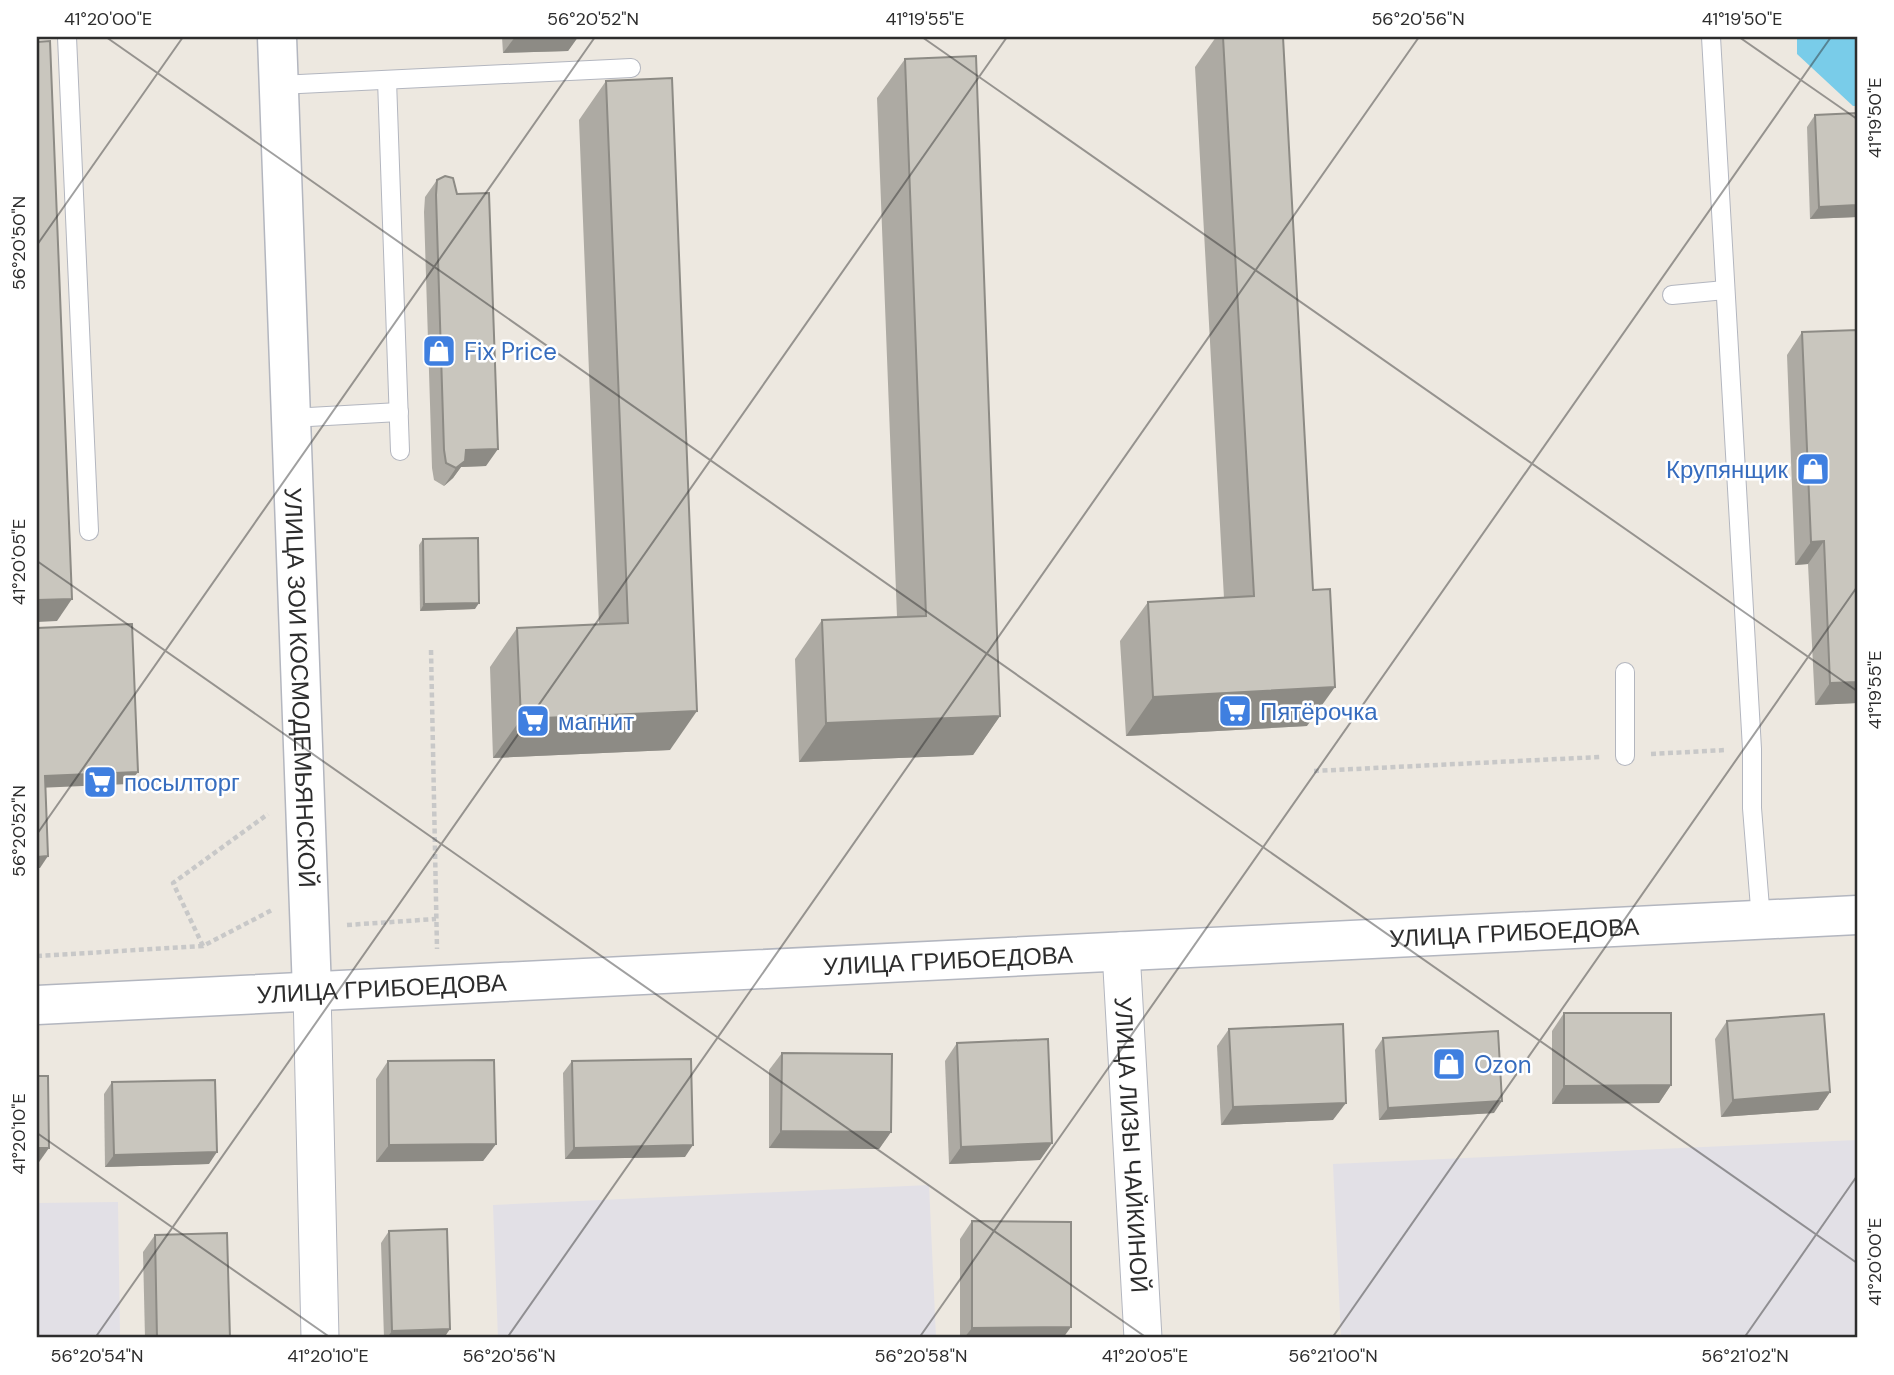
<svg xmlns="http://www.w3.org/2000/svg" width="1894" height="1375" font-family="'DM Sans',sans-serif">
<rect width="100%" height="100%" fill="#ede8e0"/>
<g fill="#e2e0e6">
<path d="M 1857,1140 L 1857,1338 L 1341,1338 L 1333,1164 Z"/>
<path d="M 929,1185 L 936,1338 L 498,1338 L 493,1205 Z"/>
<path d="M 118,1202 L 120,1338 L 37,1338 L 37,1203 Z"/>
</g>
<path fill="#79cce9" d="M 1797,37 L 1857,37 L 1857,106 L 1853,106 L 1797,54 Z"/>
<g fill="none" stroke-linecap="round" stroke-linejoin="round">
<defs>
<g id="lane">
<path d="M 67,37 L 89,531"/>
<path d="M 1711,37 L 1752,749 L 1752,808 L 1761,920"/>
<path d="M 387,80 L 400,451"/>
<path d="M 279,85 L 631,68"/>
<path d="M 1672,295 L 1725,290"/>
<path d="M 291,418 L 399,412"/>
<path d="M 1625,672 L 1625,756"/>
</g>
<g id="street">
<path id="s1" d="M 1121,951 L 1143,1338"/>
<path d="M 312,991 L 320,1338"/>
</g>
<g id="secondary">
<path id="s2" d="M 277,37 L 312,991"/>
<path id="s3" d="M 37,1005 L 1857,915"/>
</g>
</defs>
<use href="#lane" stroke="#b3b6bf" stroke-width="20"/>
<use href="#street" stroke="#b3b6bf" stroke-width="39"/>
<use href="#secondary" stroke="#b3b6bf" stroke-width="41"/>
<g stroke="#c8c8c8" stroke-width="4.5" stroke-dasharray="5 3.5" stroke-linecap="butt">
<path d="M 431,650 L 437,949"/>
<path d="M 1651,754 L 1726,750"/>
<path d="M 1314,771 L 1600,757"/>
<path d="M 347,925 L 436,919"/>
<path d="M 203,946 L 173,883 L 268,814"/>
<path d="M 37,956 L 203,946 L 272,910"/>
</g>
<use href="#lane" stroke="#fff" stroke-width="18"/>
<use href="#street" stroke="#fff" stroke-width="37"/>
<use href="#secondary" stroke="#fff" stroke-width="38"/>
</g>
<g fill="#adaaa3">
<path d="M 502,37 L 578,37 L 568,51 L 503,53 Z"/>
<path d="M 1216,37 L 1283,37 L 1307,726 L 1126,736 L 1120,641 L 1148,602 L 1224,598 L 1195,67 Z"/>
<path d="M 905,59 L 1000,716 L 973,755 L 799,762 L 795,659 L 822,620 L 897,617 L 877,98 Z"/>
<path d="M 606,81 L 670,750 L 493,758 L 490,667 L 517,628 L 599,624 L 579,120 Z"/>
<path d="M 1857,113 L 1857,217 L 1810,219 L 1807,127 L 1815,115 Z"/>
<path d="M 437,180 L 486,466 L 461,467 L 453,478 L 444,486 L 434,480 L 432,468 L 424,212 L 425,197 Z"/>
<path d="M 1802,332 L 1857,703 L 1815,705 L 1808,564 L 1795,565 L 1787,355 Z"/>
<path d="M 423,539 L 475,609 L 420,611 L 419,545 Z"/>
<path d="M 1564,1013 L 1671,1085 L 1659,1103 L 1552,1104 L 1552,1031 Z"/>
<path d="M 1727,1021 L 1830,1092 L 1818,1110 L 1721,1117 L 1715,1039 Z"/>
<path d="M 1229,1029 L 1333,1120 L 1221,1125 L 1217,1046 Z"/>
<path d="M 1383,1038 L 1494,1113 L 1379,1120 L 1375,1050 Z"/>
<path d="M 957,1043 L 1052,1143 L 1040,1160 L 949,1164 L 945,1061 Z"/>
<path d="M 782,1053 L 891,1132 L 879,1149 L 769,1148 L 769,1070 Z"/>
<path d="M 388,1061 L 496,1144 L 483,1161 L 376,1162 L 376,1079 Z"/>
<path d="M 572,1061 L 685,1157 L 565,1159 L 563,1073 Z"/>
<path d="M 112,1082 L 209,1164 L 105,1167 L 104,1094 Z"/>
<path d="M 972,1221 L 1063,1338 L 960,1338 L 960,1239 Z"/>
<path d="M 389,1231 L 444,1338 L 384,1338 L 381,1243 Z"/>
<path d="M 155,1235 L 230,1338 L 145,1338 L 143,1252 Z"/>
</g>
<g fill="#8d8b85">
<path d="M 515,37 L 578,37 L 568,51 L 503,53 Z"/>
<path d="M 1857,205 L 1857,217 L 1810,219 L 1819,207 Z"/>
<path d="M 498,449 L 486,466 L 461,467 L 453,478 L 444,486 L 456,468 L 466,450 Z"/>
<path d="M 1824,541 L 1808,564 L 1795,565 L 1811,542 Z"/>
<path d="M 72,599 L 57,621 L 37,622 L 37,600 Z"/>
<path d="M 479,603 L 475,609 L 420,611 L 424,604 Z"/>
<path d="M 1857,682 L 1857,703 L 1815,705 L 1830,683 Z"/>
<path d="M 1335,687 L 1307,726 L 1126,736 L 1153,697 Z"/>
<path d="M 697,711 L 670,750 L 493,758 L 521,719 Z"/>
<path d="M 1000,716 L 973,755 L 799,762 L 826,723 Z"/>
<path d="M 138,772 L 129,784 L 37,788 L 45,776 Z"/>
<path d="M 48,856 L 40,868 L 37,868 L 37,857 Z"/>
<path d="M 1671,1085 L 1659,1103 L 1552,1104 L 1564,1086 Z"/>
<path d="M 1830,1092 L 1818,1110 L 1721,1117 L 1733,1100 Z"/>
<path d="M 1502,1101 L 1494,1113 L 1379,1120 L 1388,1108 Z"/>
<path d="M 1346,1103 L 1333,1120 L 1221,1125 L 1233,1107 Z"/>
<path d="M 781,1131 L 891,1132 L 879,1149 L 769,1148 Z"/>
<path d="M 1052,1143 L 1040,1160 L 949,1164 L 961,1147 Z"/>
<path d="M 496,1144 L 483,1161 L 376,1162 L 389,1145 Z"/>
<path d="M 693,1145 L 685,1157 L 565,1159 L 574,1148 Z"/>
<path d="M 37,1148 L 49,1148 L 37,1165 Z"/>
<path d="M 217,1152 L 209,1164 L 105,1167 L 114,1155 Z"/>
<path d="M 1071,1327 L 1063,1338 L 964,1338 L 972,1328 Z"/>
<path d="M 450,1329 L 444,1338 L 387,1338 L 392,1331 Z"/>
</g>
<g fill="#c9c6be" stroke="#8d8b85" stroke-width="2">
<path d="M 1223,37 L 1283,37 L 1313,590 L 1330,589 L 1335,687 L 1153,697 L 1148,602 L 1254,596 Z"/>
<path d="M 50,41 L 72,599 L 37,600 L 37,42 Z"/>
<path d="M 976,56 L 1000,716 L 826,723 L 822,620 L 926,616 L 905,59 Z"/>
<path d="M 672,78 L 697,711 L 521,719 L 517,628 L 628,623 L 606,81 Z"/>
<path d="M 1857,113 L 1857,205 L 1819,207 L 1815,115 Z"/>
<path d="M 445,176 L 453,178 L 457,194 L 489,193 L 498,449 L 466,450 L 465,461 L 456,468 L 446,463 L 444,450 L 436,195 L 437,180 Z"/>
<path d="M 1857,330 L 1857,682 L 1830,683 L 1824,541 L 1811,542 L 1802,332 Z"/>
<path d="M 478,538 L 479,603 L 424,604 L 423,539 Z"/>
<path d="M 132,624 L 138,772 L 45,776 L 48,856 L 37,857 L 37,628 Z"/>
<path d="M 1564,1013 L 1671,1013 L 1671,1085 L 1564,1086 Z"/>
<path d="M 1824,1014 L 1830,1092 L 1733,1100 L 1727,1021 Z"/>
<path d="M 1343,1024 L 1346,1103 L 1233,1107 L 1229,1029 Z"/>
<path d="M 1498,1031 L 1502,1101 L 1388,1108 L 1383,1038 Z"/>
<path d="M 1048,1039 L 1052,1143 L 961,1147 L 957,1043 Z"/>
<path d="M 782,1053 L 892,1054 L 891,1132 L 781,1131 Z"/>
<path d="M 691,1059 L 693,1145 L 574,1148 L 572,1061 Z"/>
<path d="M 494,1060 L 496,1144 L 389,1145 L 388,1061 Z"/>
<path d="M 37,1076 L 48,1076 L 49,1148 L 37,1148 Z"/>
<path d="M 215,1080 L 217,1152 L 114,1155 L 112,1082 Z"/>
<path d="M 972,1221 L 1071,1222 L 1071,1327 L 972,1328 Z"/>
<path d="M 447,1229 L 450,1329 L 392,1331 L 389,1231 Z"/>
<path d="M 227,1233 L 230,1338 L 157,1338 L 155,1235 Z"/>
</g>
<path fill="none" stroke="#2d2d2d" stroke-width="2" stroke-opacity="0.45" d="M 106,37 L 1857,1263M 922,37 L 1857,691M 1739,37 L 1857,119M 37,245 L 183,37M 37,561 L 1147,1338M 37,834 L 595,37M 37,1133 L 331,1338M 95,1338 L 1007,37M 507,1338 L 1419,37M 919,1338 L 1831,37M 1332,1338 L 1857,587M 1744,1338 L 1857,1176"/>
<defs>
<symbol id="shop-square" viewBox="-11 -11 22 22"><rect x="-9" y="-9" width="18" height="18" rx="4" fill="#3f7fe0" stroke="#fff"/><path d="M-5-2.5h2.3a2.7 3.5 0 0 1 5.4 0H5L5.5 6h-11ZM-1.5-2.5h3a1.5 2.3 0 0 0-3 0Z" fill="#fff"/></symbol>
<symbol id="supermarket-square" viewBox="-11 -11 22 22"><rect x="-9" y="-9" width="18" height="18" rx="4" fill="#3f7fe0" stroke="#fff"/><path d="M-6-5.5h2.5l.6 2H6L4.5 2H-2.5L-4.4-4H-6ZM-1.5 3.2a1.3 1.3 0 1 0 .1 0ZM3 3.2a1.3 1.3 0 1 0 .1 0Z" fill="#fff"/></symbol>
</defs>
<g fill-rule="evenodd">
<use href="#shop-square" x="420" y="332" width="38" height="38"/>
<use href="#shop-square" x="1794" y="450" width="38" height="38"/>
<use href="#supermarket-square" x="1216" y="692" width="38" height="38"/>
<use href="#supermarket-square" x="514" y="702" width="38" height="38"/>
<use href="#supermarket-square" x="81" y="763" width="38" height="38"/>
<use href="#shop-square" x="1430" y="1045" width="38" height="38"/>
</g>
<g text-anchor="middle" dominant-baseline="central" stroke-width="5" stroke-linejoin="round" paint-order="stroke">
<g font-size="24" fill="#366cbe" stroke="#fff" text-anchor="start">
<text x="464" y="351">Fix Price</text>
<text x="1788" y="469" text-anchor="end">Крупянщик</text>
<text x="1260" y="711">Пятёрочка</text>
<text x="558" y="721">магнит</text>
<text x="124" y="782">посылторг</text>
<text x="1474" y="1064">Ozon</text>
</g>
<g font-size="24" fill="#2d2d2d" stroke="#fff">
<text stroke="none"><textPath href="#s2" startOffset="651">УЛИЦА ЗОИ КОСМОДЕМЬЯНСКОЙ</textPath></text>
<text stroke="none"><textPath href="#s3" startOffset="1479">УЛИЦА ГРИБОЕДОВА</textPath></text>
<text stroke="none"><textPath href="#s3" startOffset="912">УЛИЦА ГРИБОЕДОВА</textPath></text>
<text stroke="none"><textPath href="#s3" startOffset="345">УЛИЦА ГРИБОЕДОВА</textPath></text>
<text stroke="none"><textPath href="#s1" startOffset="194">УЛИЦА ЛИЗЫ ЧАЙКИНОЙ</textPath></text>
</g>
</g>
<rect width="1894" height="1375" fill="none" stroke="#ffffff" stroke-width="77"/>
<rect x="38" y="38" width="1818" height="1298" fill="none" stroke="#2d2d2d" stroke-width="2.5"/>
<g font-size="18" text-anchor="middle" fill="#2d2d2d">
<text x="108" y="25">41°20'00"E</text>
<text x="593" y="25">56°20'52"N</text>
<text x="925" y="25">41°19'55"E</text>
<text x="1418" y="25">56°20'56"N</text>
<text x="1742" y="25">41°19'50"E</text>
<text transform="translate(1875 118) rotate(-90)" y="6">41°19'50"E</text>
<text transform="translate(19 243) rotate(-90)" y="6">56°20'50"N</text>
<text transform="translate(19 562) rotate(-90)" y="6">41°20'05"E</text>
<text transform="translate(1875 690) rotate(-90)" y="6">41°19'55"E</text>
<text transform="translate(19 831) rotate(-90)" y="6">56°20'52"N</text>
<text transform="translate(19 1134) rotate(-90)" y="6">41°20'10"E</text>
<text transform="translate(1875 1262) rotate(-90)" y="6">41°20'00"E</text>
<text x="97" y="1362">56°20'54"N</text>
<text x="328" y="1362">41°20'10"E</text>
<text x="509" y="1362">56°20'56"N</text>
<text x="921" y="1362">56°20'58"N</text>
<text x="1145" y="1362">41°20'05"E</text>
<text x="1333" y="1362">56°21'00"N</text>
<text x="1745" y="1362">56°21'02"N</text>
</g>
</svg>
